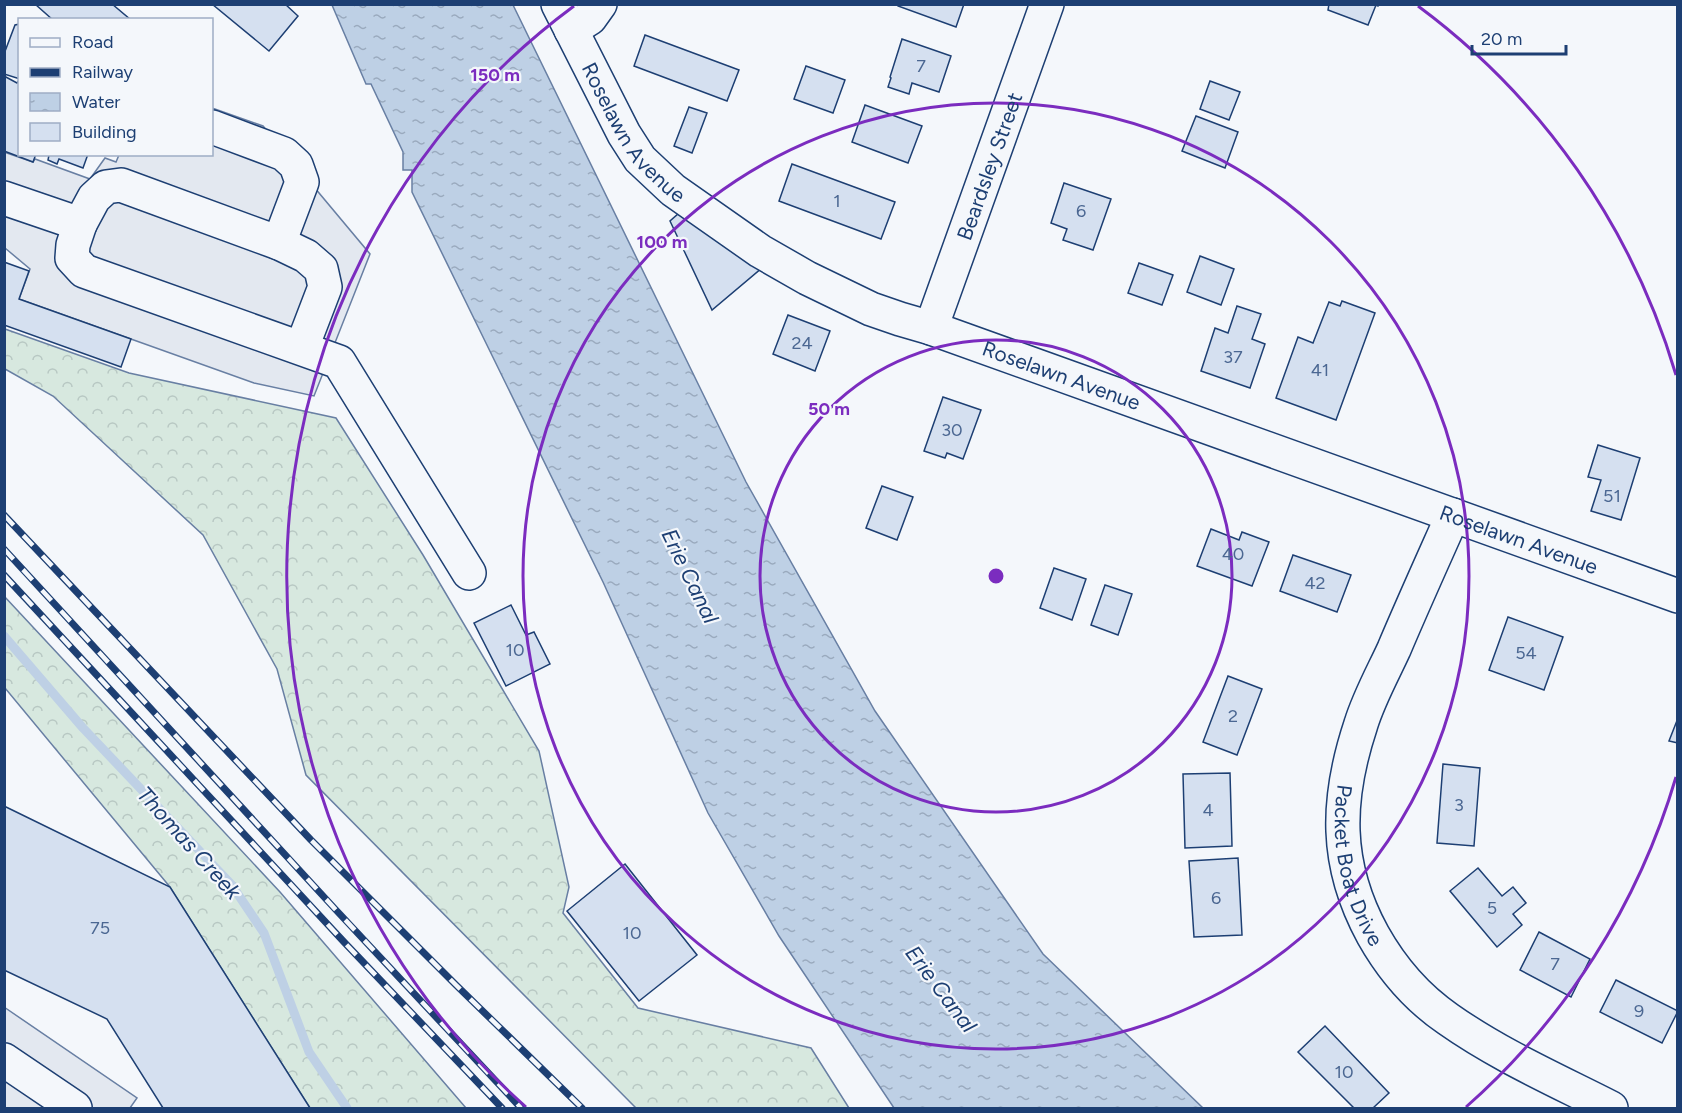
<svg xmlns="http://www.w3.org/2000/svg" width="1682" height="1113" font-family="Figtree,sans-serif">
<defs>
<pattern id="forest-crowns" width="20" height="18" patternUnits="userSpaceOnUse" patternTransform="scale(1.5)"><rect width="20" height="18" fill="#d7e8df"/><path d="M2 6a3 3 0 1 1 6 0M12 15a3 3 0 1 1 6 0" fill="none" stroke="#b8c8c3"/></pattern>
<pattern id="water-ripples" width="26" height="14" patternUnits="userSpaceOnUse" patternTransform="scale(1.5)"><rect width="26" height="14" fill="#bed0e5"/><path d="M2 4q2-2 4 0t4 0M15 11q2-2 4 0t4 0" fill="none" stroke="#9aaabe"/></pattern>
</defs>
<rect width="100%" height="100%" fill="#f4f7fb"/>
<g fill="url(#forest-crowns)" stroke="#687fa3" stroke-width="1.5">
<path d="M 5,329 L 129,373 L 336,418 L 423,555 L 539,751 L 569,887 L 563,913 L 638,1008 L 811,1048 L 849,1108 L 636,1108 L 306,775 L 277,669 L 203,535 L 53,396 L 5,369 Z"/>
<path d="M 4,596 L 280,892 L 466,1108 L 310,1108 L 170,887 L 5,688 Z"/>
</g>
<g fill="#e3e8f0" stroke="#687fa3" stroke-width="1.5">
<path d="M 212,108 L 263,126 L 370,254 L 314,396 L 254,383 L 19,299 L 30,269 L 5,248 L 4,152 L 33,162 L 35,159 L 90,179 L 105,158 L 116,162 L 119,155 L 212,154 Z"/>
<path d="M 4,1007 L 137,1098 L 130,1108 L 5,1108 Z"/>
</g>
<path fill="url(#water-ripples)" stroke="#687fa3" stroke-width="1.5" d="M 332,5 L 513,5 L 746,482 L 875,711 L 1043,954 L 1203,1108 L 894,1108 L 779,936 L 708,813 L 603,582 L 412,192 L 412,170 L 403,170 L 403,152 L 371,84 L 366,84 Z"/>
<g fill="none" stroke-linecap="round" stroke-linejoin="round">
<path stroke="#bed0e5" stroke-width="9" d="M 4,636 L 83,728 L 231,884 L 264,933 L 309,1052 L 347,1108"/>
</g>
<g fill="#d5e0f0" stroke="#1d3f73" stroke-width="1.5">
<path d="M 35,4 L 112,4 L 131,20 L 53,20 Z"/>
<path d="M 212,4 L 285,4 L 298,16 L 269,51 Z"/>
<path d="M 898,4 L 964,4 L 956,27 L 898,6 Z"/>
<path d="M 1329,4 L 1379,4 L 1378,6 L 1376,5 L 1368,25 L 1328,10 Z"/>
<path d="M 20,24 L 20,79 L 4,74 L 4,54 L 15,25 Z"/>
<path d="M 645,35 L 739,70 L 727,101 L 634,66 Z"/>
<path d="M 902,39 L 951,56 L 939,92 L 912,83 L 909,94 L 888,87 L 891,78 L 890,77 Z"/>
<path d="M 806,66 L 845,80 L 833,113 L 794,99 Z"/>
<path d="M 4,76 L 17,83 L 20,79 L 20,154 L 36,154 L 33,162 L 4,151 Z"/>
<path d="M 1210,81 L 1240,92 L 1229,120 L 1200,109 Z"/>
<path d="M 865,105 L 922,126 L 908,163 L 852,142 Z"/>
<path d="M 689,107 L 707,113 L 692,153 L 674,146 Z"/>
<path d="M 1196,116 L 1238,132 L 1225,168 L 1182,151 Z"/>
<path d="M 46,154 L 88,154 L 83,168 L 59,159 L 57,164 L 48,160 L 49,155 Z"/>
<path d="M 792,164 L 895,202 L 881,239 L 779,201 Z"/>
<path d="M 1064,183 L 1111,199 L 1093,250 L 1063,240 L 1067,229 L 1051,223 Z"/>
<path d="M 678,214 L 763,267 L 712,310 L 670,221 Z"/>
<path d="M 1200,256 L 1234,269 L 1221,305 L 1187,292 Z"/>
<path d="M 4,262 L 29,271 L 19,299 L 131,339 L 121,367 L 4,325 Z"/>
<path d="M 1139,263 L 1173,275 L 1162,305 L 1128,293 Z"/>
<path d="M 1342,301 L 1375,313 L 1336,420 L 1276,398 L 1298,337 L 1313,343 L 1329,302 L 1340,306 Z"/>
<path d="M 1237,306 L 1261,314 L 1252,339 L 1265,344 L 1250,388 L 1201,371 L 1215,328 L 1228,333 Z"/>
<path d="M 788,315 L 830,331 L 815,371 L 773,354 Z"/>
<path d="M 943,397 L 981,410 L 963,459 L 947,453 L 945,458 L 924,451 Z"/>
<path d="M 1598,445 L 1640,458 L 1621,520 L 1591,511 L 1601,480 L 1588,477 Z"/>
<path d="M 882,486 L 913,497 L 897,540 L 866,528 Z"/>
<path d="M 1211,529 L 1239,540 L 1242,532 L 1269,542 L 1252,586 L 1197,566 Z"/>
<path d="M 1293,555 L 1351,575 L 1337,612 L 1280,591 Z"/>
<path d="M 1054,568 L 1086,579 L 1072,620 L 1040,608 Z"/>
<path d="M 1105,585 L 1132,594 L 1118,635 L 1091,625 Z"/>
<path d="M 511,605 L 526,635 L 534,632 L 550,664 L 506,686 L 474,623 Z"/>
<path d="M 1508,617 L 1563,637 L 1544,690 L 1489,670 Z"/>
<path d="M 1228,676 L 1262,689 L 1237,755 L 1203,742 Z"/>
<path d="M 1678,718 L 1678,743 L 1669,741 Z"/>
<path d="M 1443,764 L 1480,768 L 1474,846 L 1437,843 Z"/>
<path d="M 1230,773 L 1232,846 L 1185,848 L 1183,774 Z"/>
<path d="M 4,806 L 170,887 L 310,1108 L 163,1108 L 107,1019 L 4,970 Z"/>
<path d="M 1238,858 L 1242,935 L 1194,937 L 1189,861 Z"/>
<path d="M 625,864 L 697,955 L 639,1001 L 567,911 Z"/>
<path d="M 1478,868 L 1502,896 L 1513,887 L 1526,903 L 1513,914 L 1522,925 L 1497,947 L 1450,891 Z"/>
<path d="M 1539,932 L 1590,959 L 1571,997 L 1520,970 Z"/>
<path d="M 1616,980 L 1678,1011 L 1662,1043 L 1600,1012 Z"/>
<path d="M 1325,1026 L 1389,1093 L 1373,1108 L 1354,1108 L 1298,1052 Z"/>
</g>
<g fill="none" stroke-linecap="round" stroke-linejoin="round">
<defs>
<g id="minor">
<path id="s1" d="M 558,4 L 624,134 L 640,159 L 673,190 L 760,251 L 807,278 L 871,309 L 900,319 L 931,328 L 1678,596"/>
<path d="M 571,30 L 590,18 L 600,4"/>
<path d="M 212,127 L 284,154 L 296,165 L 302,182 L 279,243"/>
<path d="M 4,198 L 80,224 L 73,245 L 72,258 L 84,271 L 339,362 L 469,573"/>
<path d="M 80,224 L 94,198 L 106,187 L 121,185 L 279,243 L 306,256 L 321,269 L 325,287 L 302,347"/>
<path id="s2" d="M 931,328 L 1047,4"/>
<path id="s3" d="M 1453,515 C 1433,560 1413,604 1394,649 C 1383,673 1369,698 1361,724 C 1336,799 1334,864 1373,935 C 1391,967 1416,997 1448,1019 C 1499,1055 1556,1080 1611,1108"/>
<path d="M 4,1060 L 75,1108"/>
</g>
</defs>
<use href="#minor" stroke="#1d3f73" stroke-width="36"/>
<use href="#minor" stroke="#f4f7fb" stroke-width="33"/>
<defs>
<g id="rail">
<path d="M 4,515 L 311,840 L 456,985 L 582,1108"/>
<path d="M 4,549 L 336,910 L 521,1108"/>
<path d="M 4,575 L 344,942 L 502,1108"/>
</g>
</defs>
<use href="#rail" stroke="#1d3f73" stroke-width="7"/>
<use href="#rail" stroke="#f4f7fb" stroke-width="4.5" stroke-dasharray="14" stroke-linecap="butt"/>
</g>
<g fill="none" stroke="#7b2cbf" stroke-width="3">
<circle cx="996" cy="576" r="236"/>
<circle cx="996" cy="576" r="473"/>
<path d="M1676 777A709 709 0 0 1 1466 1107M526 1107A709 709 0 0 1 574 6M1418 6A709 709 0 0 1 1676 375"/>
</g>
<g text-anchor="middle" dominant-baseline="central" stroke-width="4.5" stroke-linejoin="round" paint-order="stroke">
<g font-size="18" fill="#4b6792">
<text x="921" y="66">7</text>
<text x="837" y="201">1</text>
<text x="1081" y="211">6</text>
<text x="802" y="343">24</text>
<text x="1233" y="357">37</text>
<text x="1320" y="370">41</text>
<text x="952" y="430">30</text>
<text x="1612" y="496">51</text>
<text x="1233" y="554">40</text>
<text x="1315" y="583">42</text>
<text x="515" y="650">10</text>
<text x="1526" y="653">54</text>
<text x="1233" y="716">2</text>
<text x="1459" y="805">3</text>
<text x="1208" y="810">4</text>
<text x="1216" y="898">6</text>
<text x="1492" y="908">5</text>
<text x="100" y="928">75</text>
<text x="632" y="933">10</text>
<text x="1555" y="964">7</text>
<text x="1639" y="1011">9</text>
<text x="1344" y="1072">10</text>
</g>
<g font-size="21" fill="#1d3f73" stroke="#f4f7fb">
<text stroke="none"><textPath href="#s1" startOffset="150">Roselawn Avenue</textPath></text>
<text stroke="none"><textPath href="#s2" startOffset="172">Beardsley Street</textPath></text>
<text stroke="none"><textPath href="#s1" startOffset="654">Roselawn Avenue</textPath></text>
<text stroke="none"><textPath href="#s1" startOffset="1140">Roselawn Avenue</textPath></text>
<text stroke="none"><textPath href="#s3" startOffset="374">Packet Boat Drive</textPath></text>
</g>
<g font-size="22" font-style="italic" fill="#1d3f73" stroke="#f4f7fb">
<text transform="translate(690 576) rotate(64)">Erie Canal</text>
<text transform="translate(189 843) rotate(48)">Thomas Creek</text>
<text transform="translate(941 989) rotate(53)">Erie Canal</text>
</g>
</g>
<circle cx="996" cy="576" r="9" fill="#7b2cbf" stroke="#f4f7fb" stroke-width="3"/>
<g font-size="18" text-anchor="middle" font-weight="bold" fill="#7b2cbf" stroke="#f4f7fb" stroke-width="4.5" stroke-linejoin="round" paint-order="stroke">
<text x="495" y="81">150 m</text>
<text x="662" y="248">100 m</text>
<text x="829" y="415">50 m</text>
</g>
<rect width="1682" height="1113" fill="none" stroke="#1d3f73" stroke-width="12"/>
<rect x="18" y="18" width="195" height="138" fill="#f4f7fb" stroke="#9eadc5" stroke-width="1.5"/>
<rect x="30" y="38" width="30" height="9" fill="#f4f7fb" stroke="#9eadc5" stroke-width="1.5"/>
<text x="72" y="48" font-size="18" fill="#1d3f73">Road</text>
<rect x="30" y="68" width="30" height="9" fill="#1d3f73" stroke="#9eadc5" stroke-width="1.5"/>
<text x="72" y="78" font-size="18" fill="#1d3f73">Railway</text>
<rect x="30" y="93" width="30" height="18" fill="url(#water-ripples)" stroke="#9eadc5" stroke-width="1.5"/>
<text x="72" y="108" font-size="18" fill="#1d3f73">Water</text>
<rect x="30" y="123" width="30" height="18" fill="#d5e0f0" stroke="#9eadc5" stroke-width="1.5"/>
<text x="72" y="138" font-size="18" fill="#1d3f73">Building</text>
<path d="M1472 45v9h94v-9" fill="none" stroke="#1d3f73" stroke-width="3"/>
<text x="1481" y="45" font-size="18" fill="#1d3f73" stroke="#f4f7fb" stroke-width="4.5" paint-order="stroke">20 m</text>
</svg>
